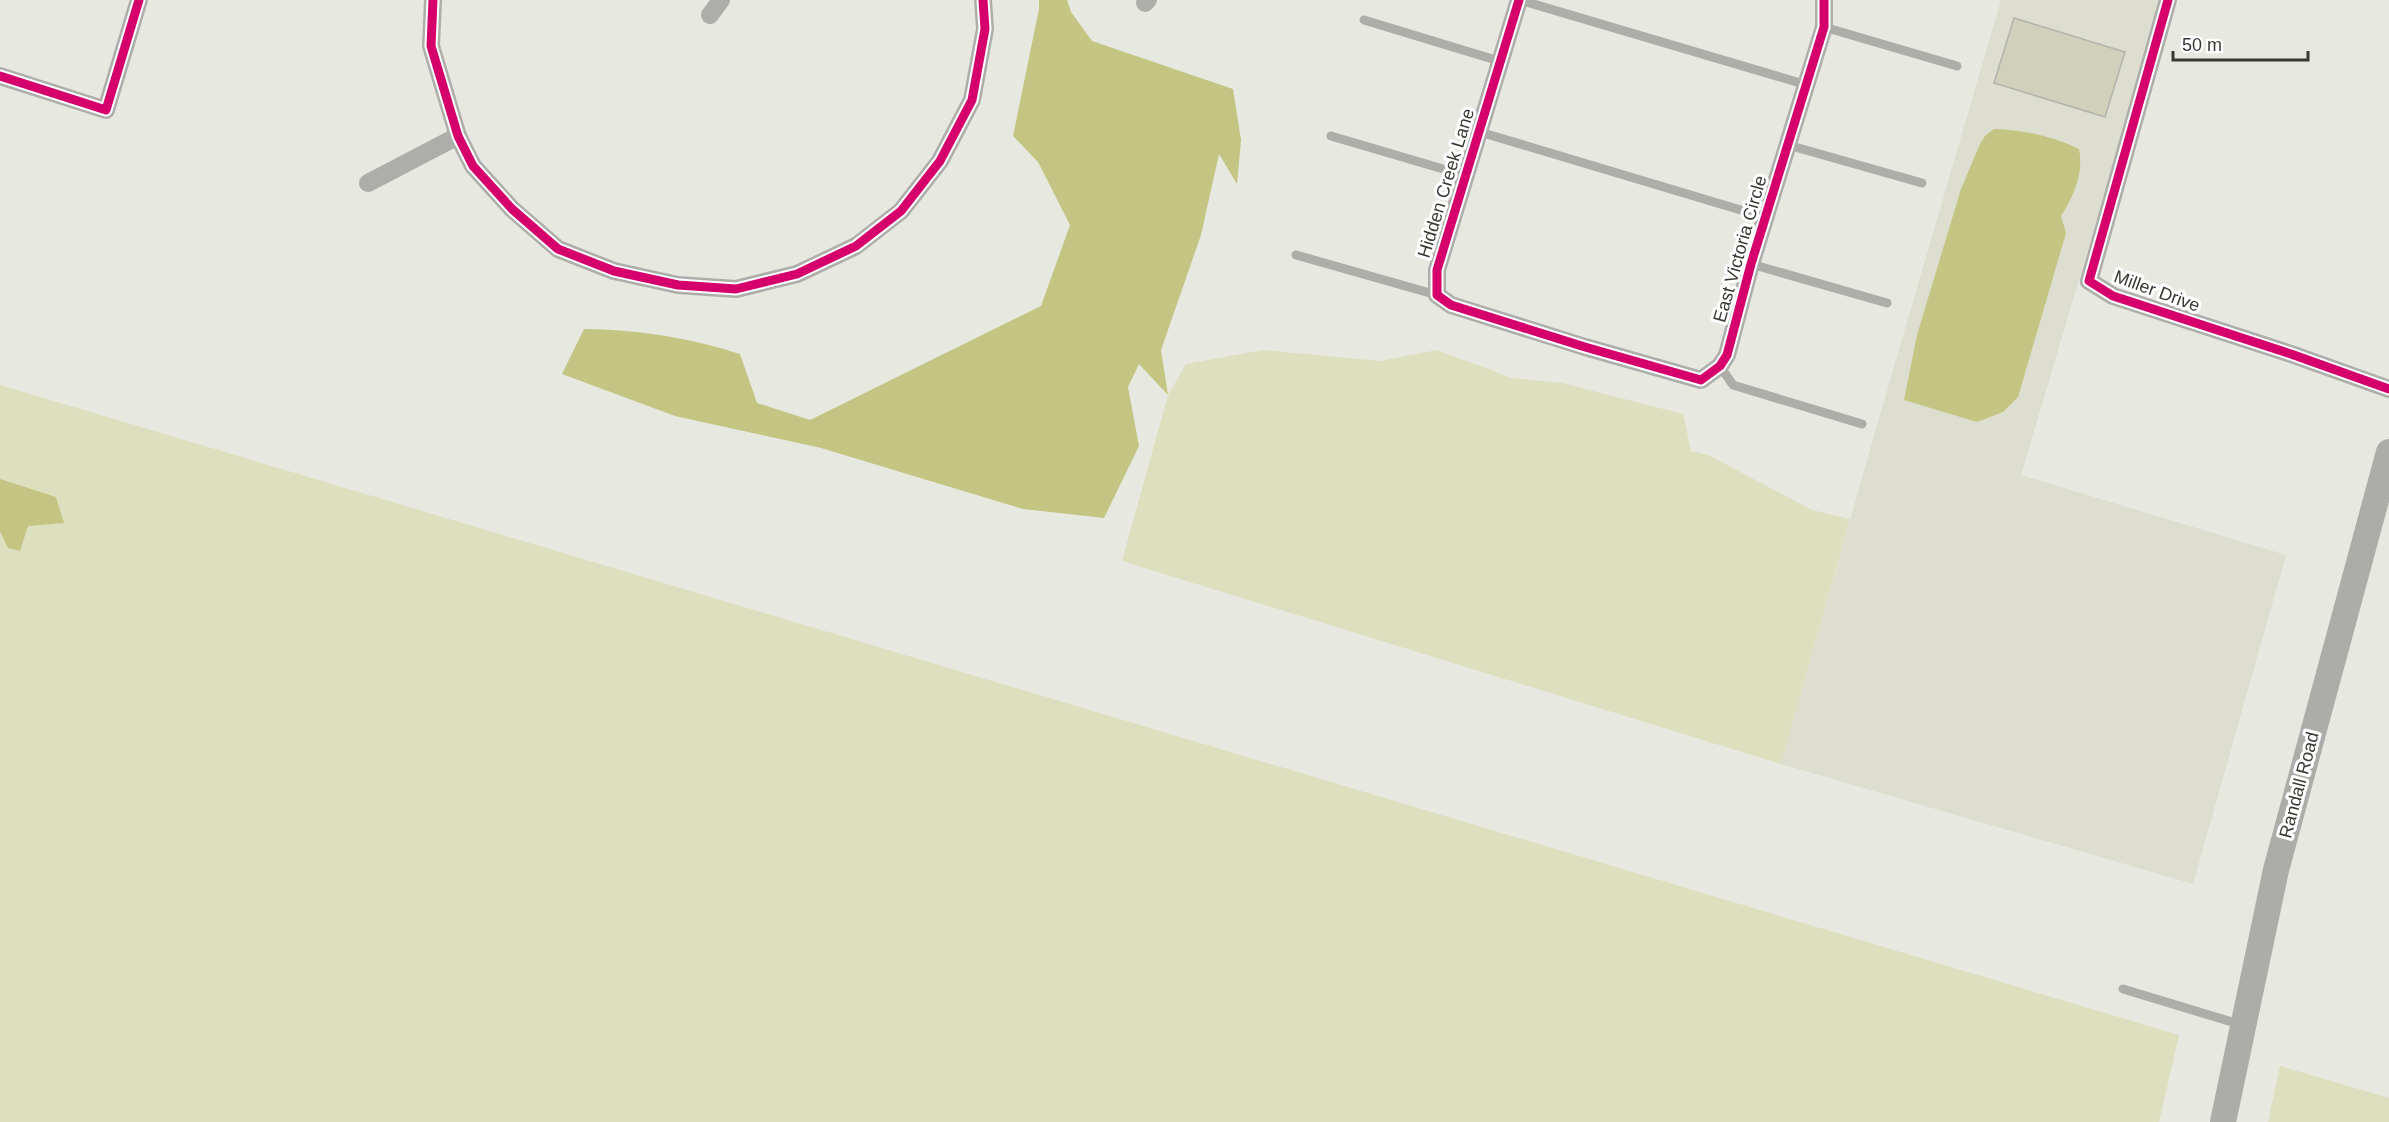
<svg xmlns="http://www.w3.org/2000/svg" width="2389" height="1122" font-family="Arial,sans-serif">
<rect width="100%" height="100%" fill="#e7e8e0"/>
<path fill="#dddecf" d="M 2001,0 L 2162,0 L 2021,475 L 2286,555 L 2193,884 L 1781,764 L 1875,432 Z"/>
<g fill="#dedfbe">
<path d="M 1263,350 L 1380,361 L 1437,350 L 1512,378 L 1562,383 L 1683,414 L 1691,451 L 1708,455 L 1812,510 L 1850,519 L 1781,764 L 1122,561 L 1168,395 L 1186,364 Z"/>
<path d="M 0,385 L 2179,1035 L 2159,1122 L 0,1122 Z"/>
<path d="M 2280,1066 L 2389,1098 L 2389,1122 L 2268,1122 Z"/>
</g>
<g fill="#c4c582">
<path d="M 1039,0 L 1067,0 L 1071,12 L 1092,41 L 1233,89 L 1241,140 L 1237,184 L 1219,154 L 1201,235 L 1161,350 L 1168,395 L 1139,364 L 1128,387 L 1139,446 L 1104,518 L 1023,509 L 821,448 L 675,416 L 562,374 L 584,329 C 636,329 690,338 740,354 L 757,403 L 810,420 L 1041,306 L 1070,225 L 1038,162 L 1013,136 L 1039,9 Z"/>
<path d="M 1994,129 C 2024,130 2051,136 2079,149 C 2084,172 2074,196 2061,216 L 2066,233 L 2018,397 L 2003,412 L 1977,422 L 1904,400 L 1917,335 L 1961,189 L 1980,144 L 1985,136 Z"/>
<path d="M 0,479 L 56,497 L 64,523 L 28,526 L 20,551 L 8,548 L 0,531 Z"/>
</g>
<path fill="#d0d0bb" stroke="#b2b3ac" stroke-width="1.5" d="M 2014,18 L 2125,52 L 2105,117 L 1994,83 Z"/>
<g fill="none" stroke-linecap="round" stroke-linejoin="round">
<g stroke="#adadaa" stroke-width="9">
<path d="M 1520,0 L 1807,85"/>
<path d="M 1364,20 L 1499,61"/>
<path d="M 1824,27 L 1957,66"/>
<path d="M 1480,132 L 1744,211 L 1765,216"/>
<path d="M 1331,136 L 1467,176"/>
<path d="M 1788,145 L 1922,183"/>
<path d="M 1296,255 L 1437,295"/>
<path d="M 1751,264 L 1887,303"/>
<path d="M 1720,366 L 1733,385 L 1862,424"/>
<path d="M 2123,989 L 2242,1025"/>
</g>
<g stroke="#adadaa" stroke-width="18">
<path d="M 433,0 L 431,46 L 458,136 L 473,166 L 512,209 L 558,249 L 614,271 L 678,285 L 736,289 L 797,274 L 856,246 L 901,211 L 940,161 L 972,100 L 985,29 L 983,0"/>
<path d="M 1519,0 L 1437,270 L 1437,295 L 1451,305 L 1585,347 L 1701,380 L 1720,366 L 1727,355 L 1751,264 L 1824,27 L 1824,0"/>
<path d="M 2168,0 L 2089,281 L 2113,296 L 2291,354 L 2389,389"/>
<path d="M 1145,3 L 1148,0"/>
<path d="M 710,15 L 721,0"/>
<path d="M 0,76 L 106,110 L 139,0"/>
<path d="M 368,183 L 458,136"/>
</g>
<path stroke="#acaca9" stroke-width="26" d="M 2223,1122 L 2276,870 L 2389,452"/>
<defs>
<g id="cycleway">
<path d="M 433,0 L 431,46 L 458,136 L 473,166 L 512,209 L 558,249 L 614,271 L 678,285 L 736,289 L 797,274 L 856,246 L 901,211 L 940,161 L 972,100 L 985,29 L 983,0"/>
<path d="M 1519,0 L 1437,270 L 1437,295 L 1451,305 L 1585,347 L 1701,380 L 1720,366 L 1727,355 L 1751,264 L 1824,27 L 1824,0"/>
<path d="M 2168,0 L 2089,281 L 2113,296 L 2291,354 L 2389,389"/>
<path d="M 0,76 L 106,110 L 139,0"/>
</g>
</defs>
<use href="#cycleway" stroke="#fff" stroke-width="13"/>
<use href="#cycleway" stroke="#d6006c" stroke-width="9"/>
</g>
<g text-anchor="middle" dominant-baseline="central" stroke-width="6" stroke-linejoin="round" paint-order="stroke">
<g font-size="18" fill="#383933" stroke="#fff">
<text transform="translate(1446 183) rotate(-73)">Hidden Creek Lane</text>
<text transform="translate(1740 249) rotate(-74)">East Victoria Circle</text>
<text transform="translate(2157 291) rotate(20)">Miller Drive</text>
<text transform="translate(2299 785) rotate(-75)">Randall Road</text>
</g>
</g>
<path d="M2173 51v9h135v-9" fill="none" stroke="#383933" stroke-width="3"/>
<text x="2182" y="51" font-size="18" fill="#383933" stroke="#ffffff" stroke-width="4.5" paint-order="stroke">50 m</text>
</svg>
